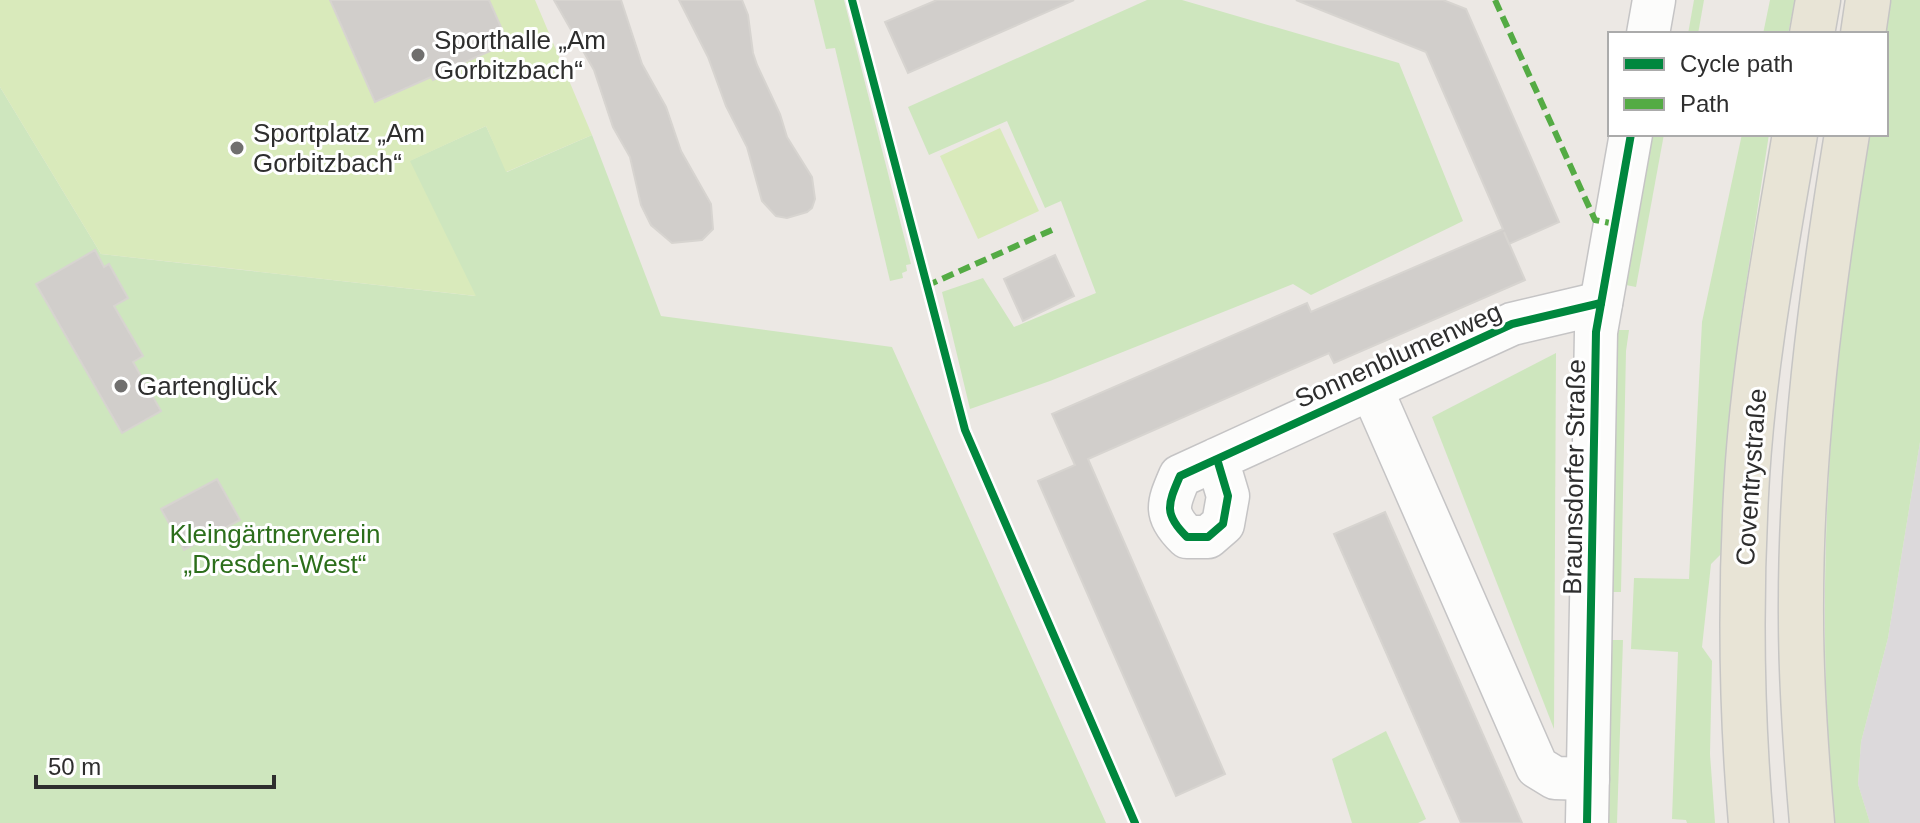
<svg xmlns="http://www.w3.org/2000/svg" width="1920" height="823" font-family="Helvetica,sans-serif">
<rect width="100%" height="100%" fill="#ece8e4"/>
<path fill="#dcd9db" d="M 1920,442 L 1920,823 L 1870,823 L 1858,784 L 1861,742 L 1888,638 Z"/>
<g fill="#cee6be">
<path d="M 814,0 L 844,0 L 911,264 L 906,265 L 907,271 L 902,273 L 903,278 L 890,281 L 835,48 L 826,49 Z"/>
<path d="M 1147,0 L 1182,0 L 1399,63 L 1463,221 L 1311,295 L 1293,284 L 1050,381 L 970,409 L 942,292 L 983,278 L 1014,327 L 1096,293 L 1061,201 L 1045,208 L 1007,121 L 929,155 L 908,107 Z"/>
<path d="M 1694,0 L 1704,0 L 1698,34 L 1688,34 Z"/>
<path d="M 1770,0 L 1795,0 L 1788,34 L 1763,34 Z"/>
<path d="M 1887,0 L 1920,0 L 1920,442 L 1888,638 L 1861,742 L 1858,784 L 1870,823 L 1835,823 C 1818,656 1824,487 1841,320 C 1848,258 1859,196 1867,134 L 1886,134 L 1886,34 L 1882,34 Z"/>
<path d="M 0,87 L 101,254 L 475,296 L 409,161 L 486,126 L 507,172 L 592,135 L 661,316 L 892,347 L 1106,823 L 0,823 Z"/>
<path d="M 1647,134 L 1664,134 L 1636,287 L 1621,284 Z"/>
<path d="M 1742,134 L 1769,134 L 1739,330 L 1725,467 L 1721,554 L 1711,564 L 1702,647 L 1712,661 L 1710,754 L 1715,823 L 1687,823 L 1686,820 L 1672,819 L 1678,652 L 1631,649 L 1634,578 L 1689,579 L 1702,322 Z"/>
<path d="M 1613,330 L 1629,330 L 1626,351 L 1621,592 L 1607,592 Z"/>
<path d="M 1556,353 L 1554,729 L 1432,417 Z"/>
<path d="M 1605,640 L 1623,640 L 1617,823 L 1601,823 Z"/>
<path d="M 1386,731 L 1426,819 L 1418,823 L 1352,823 L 1332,759 Z"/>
</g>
<g fill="#d9eabb">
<path d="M 0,0 L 535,0 L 592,135 L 506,172 L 486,126 L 410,161 L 476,296 L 101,254 L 0,87 Z"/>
<path d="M 1000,128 L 1039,211 L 978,239 L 940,156 Z"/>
</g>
<g fill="#d1cecb" stroke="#d7d4d0" stroke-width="2">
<path d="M 330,0 L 489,0 L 508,43 L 454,67 L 456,70 L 433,80 L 431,77 L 375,102 Z"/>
<path d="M 554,0 L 621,0 L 642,64 L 666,107 L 681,151 L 711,204 L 713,229 L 702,240 L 672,243 L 651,225 L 641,205 L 630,157 L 613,127 L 594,70 Z"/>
<path d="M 679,0 L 742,0 L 748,15 L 753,53 L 757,65 L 780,114 L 787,137 L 812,177 L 815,199 L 812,208 L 807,212 L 787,218 L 776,216 L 762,201 L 747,147 L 726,106 L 708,57 Z"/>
<path d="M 937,0 L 1074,0 L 908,73 L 885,22 Z"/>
<path d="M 1296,0 L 1443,0 L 1466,9 L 1559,222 L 1509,244 L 1504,232 L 1525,280 L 1334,363 L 1329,353 L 1088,459 L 1225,774 L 1176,796 L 1038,481 L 1075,465 L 1052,414 L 1307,303 L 1311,312 L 1503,229 L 1426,52 Z"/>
<path d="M 95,250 L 104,267 L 109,264 L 128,298 L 114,306 L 143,356 L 133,362 L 161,411 L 122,433 L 36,284 Z"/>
<path d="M 1055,255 L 1074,296 L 1023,321 L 1004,279 Z"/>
<path d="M 217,479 L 240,520 L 184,550 L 161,509 Z"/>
<path d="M 1385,512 L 1455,671 L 1522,823 L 1461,823 L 1334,534 Z"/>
</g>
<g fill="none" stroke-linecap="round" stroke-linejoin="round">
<defs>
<g id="minor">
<path d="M 1648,34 L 1654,0"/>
<path d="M 1371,388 L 1537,767 L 1555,778 L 1588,779"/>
<path d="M 1217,459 L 1228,496 L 1223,524 L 1208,537 L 1187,537 C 1163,514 1168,504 1180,476 L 1512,324 L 1601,303"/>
<path d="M 1587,823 L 1596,332 L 1631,134"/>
</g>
<g id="major">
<path d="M 1812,34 L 1818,0"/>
<path d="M 1863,34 L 1868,0"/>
<path d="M 1751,823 C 1741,708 1740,593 1747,477 C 1754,362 1776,247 1795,134"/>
<path d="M 1812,823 C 1806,754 1801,686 1801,617 C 1800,455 1821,293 1847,134"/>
</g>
</defs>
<use href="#minor" stroke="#c5c4c5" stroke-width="45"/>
<use href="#major" stroke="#c6c5c4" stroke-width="47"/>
<use href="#minor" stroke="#fcfcfb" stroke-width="42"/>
<use href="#major" stroke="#e8e4d6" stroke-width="44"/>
<g stroke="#54ab44" stroke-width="6" stroke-dasharray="12 6" stroke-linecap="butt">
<path d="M 1495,0 L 1595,220 L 1615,224"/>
<path d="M 926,286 L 1052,230"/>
</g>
<defs>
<g id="cycleway">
<path d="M 852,0 L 965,430 L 1135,823"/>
<path d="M 1217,459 L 1228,496 L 1223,524 L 1208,537 L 1187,537 C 1163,514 1168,504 1180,476 L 1512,324 L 1601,303"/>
<path d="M 1587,823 L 1596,332 L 1631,134"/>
</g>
</defs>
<use href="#cycleway" stroke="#fff" stroke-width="13"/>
<use href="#cycleway" stroke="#00873e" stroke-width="8"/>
</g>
<g fill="#706f6e" stroke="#fff" stroke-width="3">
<circle cx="418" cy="55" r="8"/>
<circle cx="237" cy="148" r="8"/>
<circle cx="121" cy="386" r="8"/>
</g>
<g text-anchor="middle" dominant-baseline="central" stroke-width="6" stroke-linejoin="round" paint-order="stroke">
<g font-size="26" fill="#2e2e2e" stroke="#fff" text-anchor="start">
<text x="434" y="40">Sporthalle „Am<tspan x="434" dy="30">Gorbitzbach“</tspan></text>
<text x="253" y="133">Sportplatz „Am<tspan x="253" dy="30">Gorbitzbach“</tspan></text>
<text x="137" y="386">Gartenglück</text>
</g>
<g font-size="26" fill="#2e2e2e" stroke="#fff">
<text transform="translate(1398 355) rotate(-24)">Sonnenblumenweg</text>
<text transform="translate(1574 477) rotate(-89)">Braunsdorfer Straße</text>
<text transform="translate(1751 477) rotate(-86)">Coventrystraße</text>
</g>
<g font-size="26" fill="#2c6e1b" stroke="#fff">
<text x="275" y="534">Kleingärtnerverein<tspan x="275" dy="30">„Dresden-West“</tspan></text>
</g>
</g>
<rect x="1608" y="32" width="280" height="104" fill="#ffffff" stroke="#ababab" stroke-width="2"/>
<rect x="1624" y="58" width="40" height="12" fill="#00873e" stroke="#ababab" stroke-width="2"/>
<text x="1680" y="72" font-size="24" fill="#2e2e2e">Cycle path</text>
<rect x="1624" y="98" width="40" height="12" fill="#54ab44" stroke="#ababab" stroke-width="2"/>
<text x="1680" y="112" font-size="24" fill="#2e2e2e">Path</text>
<path d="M36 775v12h238v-12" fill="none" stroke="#2e2e2e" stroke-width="4"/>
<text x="48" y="775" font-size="24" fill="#2e2e2e" stroke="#ffffff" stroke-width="6" paint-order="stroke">50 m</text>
</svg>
